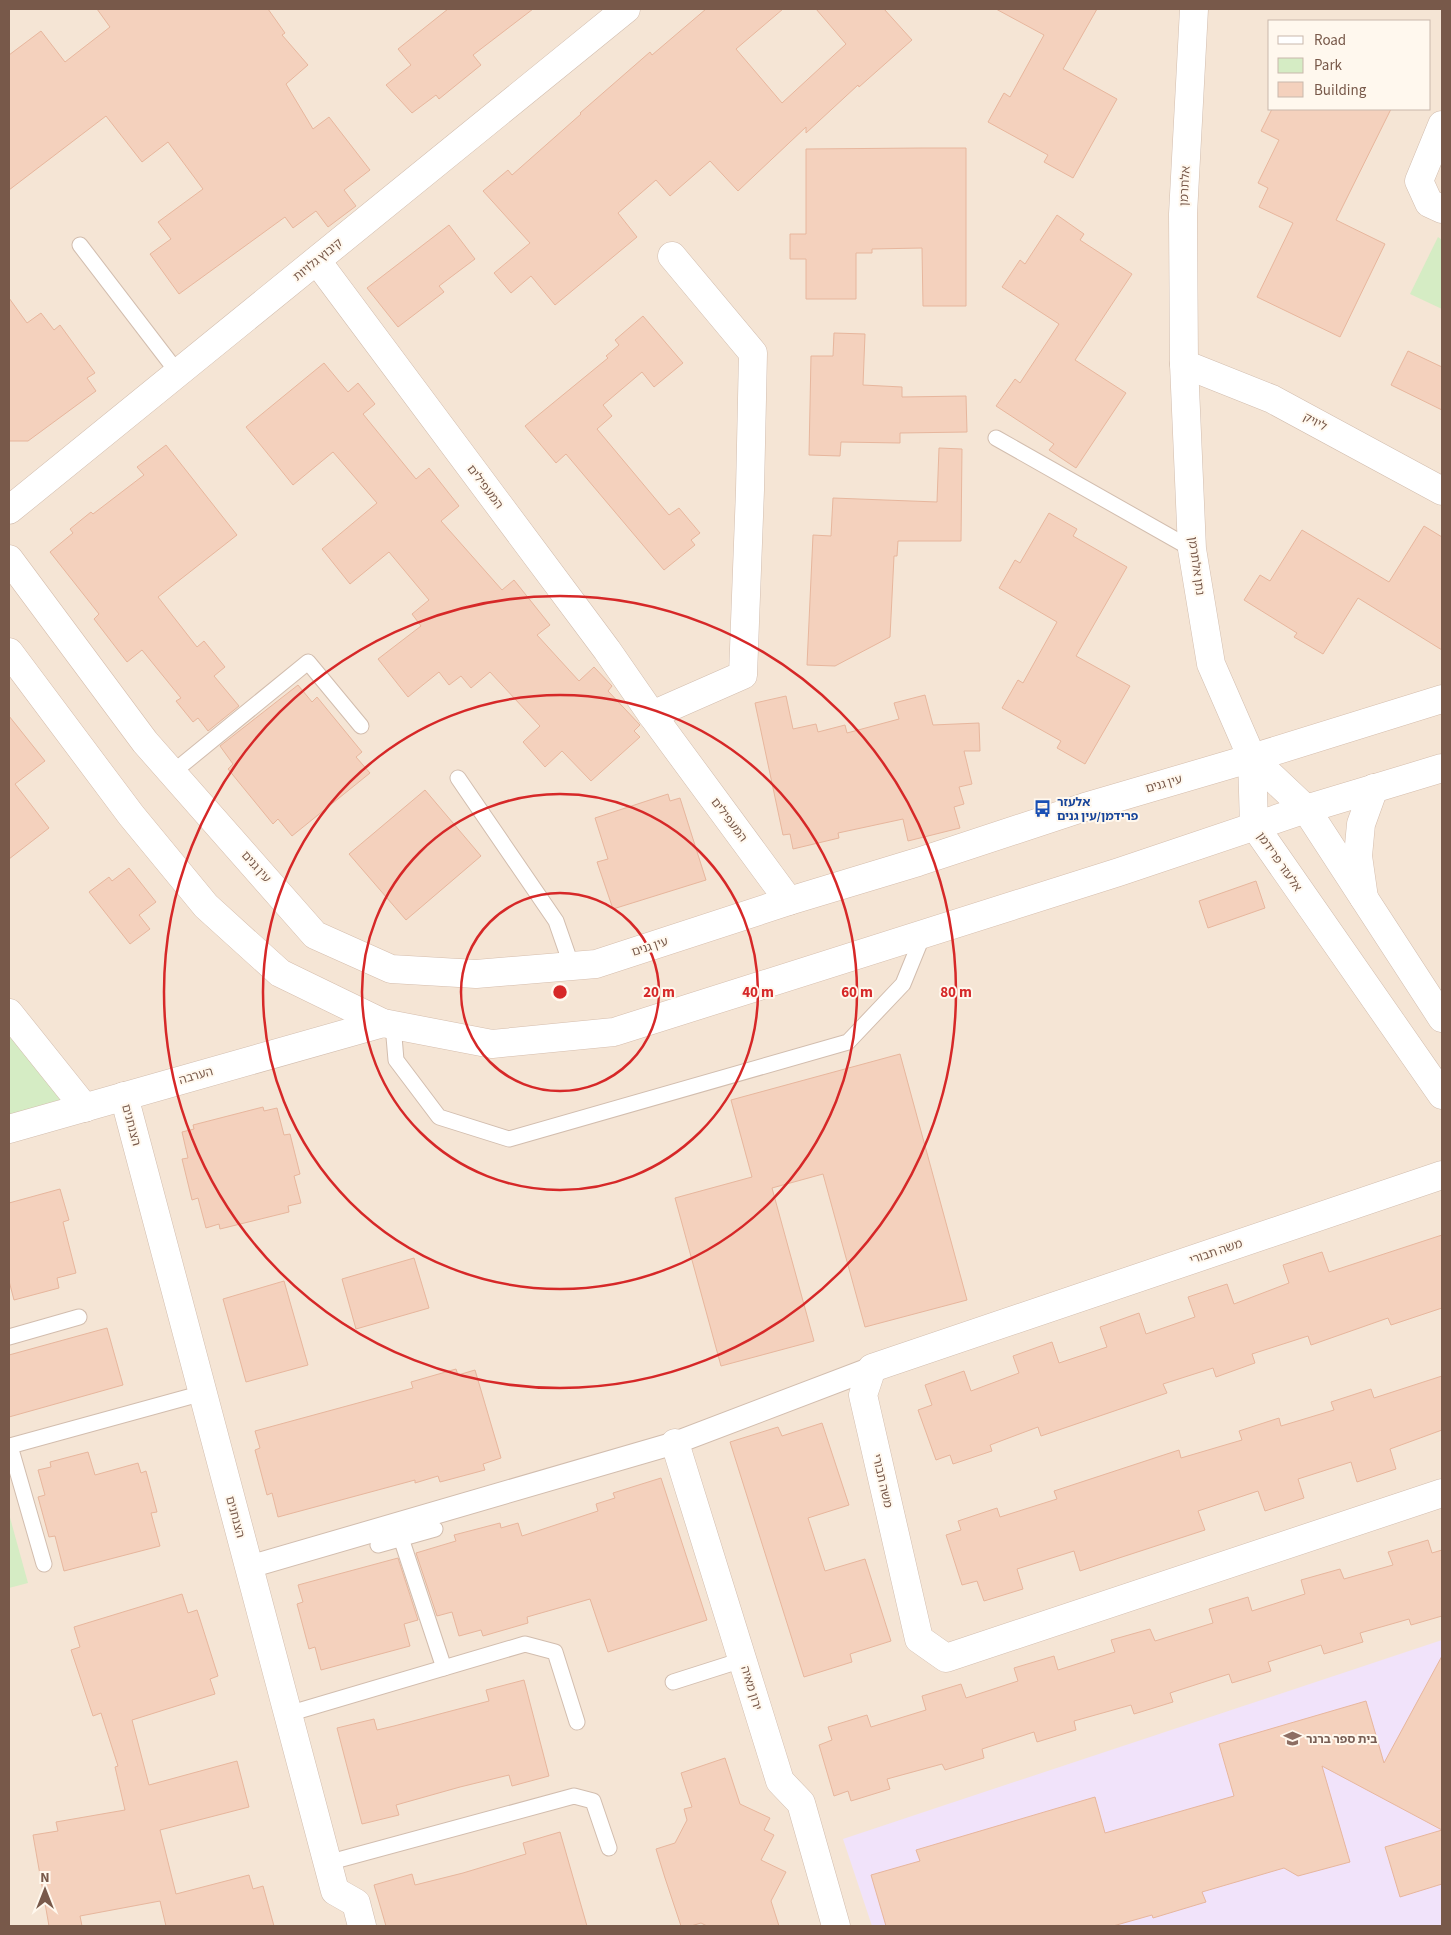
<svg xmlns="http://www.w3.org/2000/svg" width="1451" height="1935" font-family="'Source Sans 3','Noto Sans Hebrew',sans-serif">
<rect width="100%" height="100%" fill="#fdf4e7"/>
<path fill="#f5e5d5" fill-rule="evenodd" d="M 9,9 L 1442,9 L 1442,1926 L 9,1926 ZM 1270,21 L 1430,21 L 1430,109 L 1270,109 Z"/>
<path fill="#f1e3fa" d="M 1442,1640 L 1442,1926 L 872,1926 L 843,1839 Z"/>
<g fill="#d5ecc4">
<path d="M 1438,237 L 1442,240 L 1442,309 L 1410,294 Z"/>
<path d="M 9,1013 L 85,1108 L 9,1129 Z"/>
<path d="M 9,1514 L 28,1583 L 9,1588 Z"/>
</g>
<g fill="#f4d1bd" stroke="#e7b69d">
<path d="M 97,9 L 268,9 L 285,33 L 282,35 L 308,65 L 286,84 L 313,129 L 329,117 L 370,170 L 344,190 L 356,206 L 328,227 L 316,211 L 293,228 L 285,217 L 179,294 L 150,254 L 171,239 L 158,222 L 203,189 L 168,142 L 142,162 L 106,116 L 9,190 L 9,55 L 41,31 L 65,62 L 110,27 Z"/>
<path d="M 448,9 L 533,9 L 473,55 L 481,65 L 439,99 L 436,95 L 412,113 L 386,85 L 411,65 L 398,49 Z"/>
<path d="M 706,9 L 783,9 L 736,49 L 782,103 L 846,44 L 816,9 L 884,9 L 912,40 L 859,87 L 858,85 L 806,133 L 806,127 L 738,191 L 710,161 L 670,196 L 656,180 L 618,213 L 637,237 L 555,305 L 531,276 L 511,293 L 494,273 L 530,243 L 483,191 L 508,170 L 512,175 L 581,114 L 580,113 L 650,52 L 652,55 Z"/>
<path d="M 996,9 L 1097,9 L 1063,69 L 1117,99 L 1073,178 L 1044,162 L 1048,155 L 988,122 L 1004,93 L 1010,97 L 1044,35 Z"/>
<path d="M 1272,109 L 1391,109 L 1336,220 L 1385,244 L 1340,337 L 1257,297 L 1293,223 L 1259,207 L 1268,188 L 1258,183 L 1279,140 L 1261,131 Z"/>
<path d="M 922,148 L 966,148 L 966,306 L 923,306 L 922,248 L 872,249 L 872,253 L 856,253 L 856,299 L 806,299 L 806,259 L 790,259 L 790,234 L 806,234 L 806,149 Z"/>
<path d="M 1057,215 L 1084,234 L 1080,240 L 1132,274 L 1075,360 L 1126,393 L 1076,468 L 1049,450 L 1054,444 L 996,406 L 1015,379 L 1020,383 L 1059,324 L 1002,287 L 1020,260 L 1025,264 Z"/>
<path d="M 449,225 L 475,259 L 439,286 L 444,292 L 398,327 L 367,288 Z"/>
<path d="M 9,298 L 27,323 L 41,313 L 54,330 L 60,325 L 95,373 L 87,378 L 96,391 L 28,441 L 9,441 Z"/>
<path d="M 643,316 L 683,363 L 654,387 L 642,372 L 603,405 L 612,416 L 597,429 L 669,515 L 679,508 L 700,533 L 691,540 L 695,545 L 664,570 L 566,454 L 556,463 L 525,426 L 608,358 L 606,356 L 619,345 L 615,340 Z"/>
<path d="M 834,333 L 865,334 L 863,385 L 902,387 L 902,397 L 966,396 L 967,432 L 900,433 L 900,443 L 841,442 L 840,456 L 809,455 L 811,356 L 833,356 Z"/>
<path d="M 1408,351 L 1442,367 L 1442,410 L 1391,385 Z"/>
<path d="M 324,363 L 348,392 L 358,383 L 375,404 L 363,414 L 416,479 L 429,468 L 459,506 L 441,521 L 502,590 L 514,580 L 550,625 L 537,635 L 579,681 L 594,667 L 612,686 L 608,691 L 640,725 L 634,731 L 640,737 L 591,781 L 562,751 L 545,767 L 523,742 L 540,726 L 490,672 L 471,688 L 461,676 L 449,685 L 439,672 L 408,697 L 378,659 L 421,626 L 412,614 L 429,600 L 389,552 L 350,584 L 322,549 L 377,503 L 333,452 L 293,485 L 246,427 Z"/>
<path d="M 166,445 L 237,535 L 158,597 L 197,647 L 204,641 L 225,667 L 214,676 L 239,706 L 208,731 L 198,718 L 193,722 L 176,701 L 181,698 L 142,650 L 127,662 L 94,619 L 99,614 L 50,552 L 73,533 L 70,529 L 91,512 L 93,514 L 144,475 L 137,467 Z"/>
<path d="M 939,448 L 962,449 L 961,541 L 898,541 L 897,556 L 894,556 L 890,637 L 835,666 L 807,665 L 813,535 L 831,536 L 833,498 L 937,502 Z"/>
<path d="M 1049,513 L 1077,529 L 1073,536 L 1127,567 L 1076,656 L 1130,686 L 1085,764 L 1057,748 L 1061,741 L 1002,708 L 1018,680 L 1023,683 L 1057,622 L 999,588 L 1015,560 L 1020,563 Z"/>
<path d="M 1424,526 L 1442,537 L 1442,650 L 1358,598 L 1323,654 L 1294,637 L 1297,633 L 1244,600 L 1260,575 L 1270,581 L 1302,530 L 1389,582 Z"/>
<path d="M 298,685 L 312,702 L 317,697 L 362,752 L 356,757 L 370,773 L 292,836 L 278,819 L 273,824 L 228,769 L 233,764 L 220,746 Z"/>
<path d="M 925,695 L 933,725 L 979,723 L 980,751 L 964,751 L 972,784 L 959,787 L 964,804 L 954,807 L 960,828 L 908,841 L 903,819 L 838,833 L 839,838 L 793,849 L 790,834 L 783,835 L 755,703 L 786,696 L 793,729 L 816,724 L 818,732 L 845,725 L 847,733 L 899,719 L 894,703 Z"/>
<path d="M 9,716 L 45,761 L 15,784 L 49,828 L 9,859 Z"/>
<path d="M 425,790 L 481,856 L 406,920 L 349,854 Z"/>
<path d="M 668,794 L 670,801 L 680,798 L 706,880 L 613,909 L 597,862 L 608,859 L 595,818 Z"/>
<path d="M 129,868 L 156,902 L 139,915 L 150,929 L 130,944 L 89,892 L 109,877 L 112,881 Z"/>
<path d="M 1256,881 L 1265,908 L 1208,928 L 1199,901 Z"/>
<path d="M 900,1054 L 967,1300 L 865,1327 L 823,1174 L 772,1188 L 814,1341 L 721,1366 L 675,1198 L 752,1177 L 731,1100 Z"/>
<path d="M 263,1107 L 264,1111 L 277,1108 L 284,1135 L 290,1134 L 300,1174 L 294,1176 L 301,1203 L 288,1206 L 289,1212 L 220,1229 L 219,1224 L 206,1228 L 198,1198 L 192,1200 L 182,1159 L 188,1158 L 182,1132 L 194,1129 L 193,1125 Z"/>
<path d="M 60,1189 L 69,1220 L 63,1222 L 76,1273 L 57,1278 L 59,1288 L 14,1300 L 9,1281 L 9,1203 Z"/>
<path d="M 1442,1235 L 1442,1308 L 1391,1325 L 1388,1318 L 1311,1345 L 1308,1336 L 1252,1354 L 1255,1363 L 1216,1377 L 1213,1368 L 1163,1384 L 1167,1393 L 1041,1436 L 1038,1427 L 990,1445 L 992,1451 L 953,1464 L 950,1455 L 936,1460 L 918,1410 L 932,1405 L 925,1385 L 964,1371 L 971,1391 L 1019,1373 L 1013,1356 L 1052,1342 L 1059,1363 L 1107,1347 L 1100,1327 L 1139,1313 L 1146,1334 L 1195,1317 L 1188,1297 L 1227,1284 L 1234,1304 L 1289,1283 L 1283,1265 L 1322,1252 L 1329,1272 Z"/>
<path d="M 414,1258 L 429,1308 L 356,1329 L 342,1279 Z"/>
<path d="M 284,1281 L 308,1365 L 246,1382 L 223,1299 Z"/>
<path d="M 107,1328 L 123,1385 L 9,1417 L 9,1355 Z"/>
<path d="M 456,1369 L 458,1375 L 475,1370 L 501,1458 L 483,1464 L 485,1470 L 440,1482 L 438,1476 L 415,1483 L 415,1480 L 278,1517 L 272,1493 L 267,1495 L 255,1450 L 260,1448 L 255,1431 L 413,1388 L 411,1382 Z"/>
<path d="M 1442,1376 L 1442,1430 L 1390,1449 L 1396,1469 L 1357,1482 L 1351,1462 L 1298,1479 L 1304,1498 L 1265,1511 L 1258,1491 L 1198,1511 L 1205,1530 L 1119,1558 L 1080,1571 L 1074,1551 L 1017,1569 L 1023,1589 L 984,1601 L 977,1581 L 962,1585 L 946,1535 L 961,1530 L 958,1521 L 997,1508 L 1000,1517 L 1057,1499 L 1054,1491 L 1179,1450 L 1181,1458 L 1242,1440 L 1239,1431 L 1279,1418 L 1281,1426 L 1334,1410 L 1331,1402 L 1371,1389 L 1374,1398 Z"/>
<path d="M 822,1423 L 849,1505 L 808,1518 L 825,1571 L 865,1559 L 891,1641 L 850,1654 L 852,1662 L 804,1677 L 730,1442 L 778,1427 L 782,1436 Z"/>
<path d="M 88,1452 L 95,1475 L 138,1463 L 141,1473 L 146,1471 L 157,1512 L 151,1513 L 160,1546 L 64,1571 L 55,1536 L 49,1537 L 38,1497 L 45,1495 L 38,1470 L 51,1467 L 50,1462 Z"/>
<path d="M 661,1478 L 707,1620 L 608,1652 L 590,1599 L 527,1617 L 528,1623 L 483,1636 L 481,1630 L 459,1636 L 452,1612 L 437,1616 L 416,1553 L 456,1541 L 454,1535 L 500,1523 L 501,1528 L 518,1523 L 522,1536 L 598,1511 L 596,1504 L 615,1498 L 613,1493 Z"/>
<path d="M 1428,1540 L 1432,1553 L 1442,1550 L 1442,1616 L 1411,1625 L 1409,1619 L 1360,1633 L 1363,1642 L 1324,1654 L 1321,1645 L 1296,1653 L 1268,1662 L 1271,1671 L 1232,1683 L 1229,1674 L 1170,1693 L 1173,1702 L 1134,1714 L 1131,1705 L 1074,1721 L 1076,1730 L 1037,1742 L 1034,1732 L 982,1749 L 984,1758 L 945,1770 L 942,1764 L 887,1779 L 890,1789 L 851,1801 L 848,1791 L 834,1796 L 819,1745 L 832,1740 L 828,1727 L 867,1715 L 871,1727 L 926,1710 L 922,1696 L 961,1684 L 966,1698 L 1018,1681 L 1014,1668 L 1054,1656 L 1058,1670 L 1115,1652 L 1111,1640 L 1150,1629 L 1155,1641 L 1213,1623 L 1209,1609 L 1248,1597 L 1252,1611 L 1305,1594 L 1301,1580 L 1340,1569 L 1344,1579 L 1393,1565 L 1388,1552 Z"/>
<path d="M 398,1558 L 418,1620 L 404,1624 L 410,1646 L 321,1670 L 315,1647 L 309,1649 L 297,1604 L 303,1602 L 298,1585 Z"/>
<path d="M 182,1594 L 188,1613 L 197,1610 L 218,1676 L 210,1679 L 215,1694 L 132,1720 L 149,1785 L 237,1761 L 249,1807 L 160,1830 L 176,1894 L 249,1875 L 253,1889 L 263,1886 L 274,1926 L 166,1926 L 160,1901 L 80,1916 L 82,1926 L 49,1926 L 33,1835 L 58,1831 L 56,1822 L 125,1810 L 115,1767 L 118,1766 L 101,1713 L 93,1716 L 71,1650 L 80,1647 L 74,1627 Z"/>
<path d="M 1442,1656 L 1442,1884 L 1400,1897 L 1385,1847 L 1442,1830 L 1322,1766 L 1350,1862 L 1298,1876 L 1284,1868 L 1202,1892 L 1206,1902 L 1153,1918 L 1152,1915 L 1113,1926 L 886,1926 L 871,1875 L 920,1861 L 916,1850 L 1095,1797 L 1105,1833 L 1234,1796 L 1219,1744 L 1366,1701 L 1384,1763 Z"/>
<path d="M 524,1680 L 549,1776 L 512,1786 L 509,1775 L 460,1787 L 396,1805 L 399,1815 L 362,1824 L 337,1728 L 374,1719 L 377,1730 L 394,1726 L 489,1701 L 486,1690 Z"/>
<path d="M 725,1758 L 740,1804 L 770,1818 L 764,1830 L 774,1835 L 761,1860 L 786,1872 L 771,1901 L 779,1926 L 707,1926 L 701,1923 L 691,1926 L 681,1926 L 665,1878 L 656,1849 L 675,1843 L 687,1820 L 684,1809 L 692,1807 L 681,1773 Z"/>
<path d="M 560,1832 L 587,1926 L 386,1926 L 374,1885 L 412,1874 L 415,1885 L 463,1873 L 526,1854 L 523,1843 Z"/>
</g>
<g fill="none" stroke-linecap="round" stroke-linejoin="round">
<defs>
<g id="service">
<path d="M 80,245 L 178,373"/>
<path d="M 996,438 L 1192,549"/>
<path d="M 172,773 L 308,662 L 361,726"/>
<path d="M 458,778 L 556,921 L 572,967"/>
<path d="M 393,1025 L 396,1060 L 439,1117 L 509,1139 L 848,1042 L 903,984 L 923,935"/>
<path d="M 9,1337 L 79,1317"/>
<path d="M 401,1538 L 444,1668"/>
<path d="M 378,1545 L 435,1529"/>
<path d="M 44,1564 L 10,1446 L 203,1393"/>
<path d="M 673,1682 L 742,1660"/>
<path d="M 288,1714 L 525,1644 L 555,1652 L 577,1722"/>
<path d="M 327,1863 L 574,1796 L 593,1801 L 609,1848"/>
</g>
<path id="pedestrian" d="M 249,1567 L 675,1443 L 872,1368"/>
<g id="minor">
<path d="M 1194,9 L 1183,214 L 1184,364 L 1192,549 L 1211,664 L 1252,758"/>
<path d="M 1442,125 L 1419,181 L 1429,203 L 1442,209"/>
<path d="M 317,261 L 607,650 L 652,715 L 789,901"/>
<path d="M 1184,364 L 1272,399 L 1442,491"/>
<path d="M 9,510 L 626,9"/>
<path d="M 652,715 L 743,675 L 750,490 L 753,353 L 672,256"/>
<path d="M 9,1013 L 85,1108"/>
<path d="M 124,1096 L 335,1891 L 356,1903 L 362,1926"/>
<path d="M 9,1129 L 383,1023"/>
<path d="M 1442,1175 L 872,1368 L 863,1395 L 919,1639 L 946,1658 L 1442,1493"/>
<path d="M 675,1443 L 780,1781 L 801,1803 L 836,1926"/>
</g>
<g id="tertiary">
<path d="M 1252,758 L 1254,825 L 1442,1095"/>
<path d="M 1252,758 L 1306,809 L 1442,1018"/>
</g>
<g id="secondary">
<path d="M 9,559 L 145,742 L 315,935 L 391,969 L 476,974 L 596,964 L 789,901 L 918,862 L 1085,807 L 1252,758 L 1442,699"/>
<path d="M 9,652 L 131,815 L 206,906 L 280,973 L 383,1023 L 492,1044 L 614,1032 L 1119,872 L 1306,809 L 1442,768"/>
<path d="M 1364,898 L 1358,856 L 1361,824 L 1374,788"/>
</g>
</defs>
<use href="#service" stroke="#d2bdae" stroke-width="17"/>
<use href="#pedestrian" stroke="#d2bdae" stroke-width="24"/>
<use href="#minor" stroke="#d2bdae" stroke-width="29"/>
<use href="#tertiary" stroke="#d2bdae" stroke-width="29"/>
<use href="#secondary" stroke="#d5bdac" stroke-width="29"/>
<use href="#service" stroke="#fff" stroke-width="15"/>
<use href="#pedestrian" stroke="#fff" stroke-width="22"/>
<use href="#minor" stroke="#fff" stroke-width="28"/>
<use href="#tertiary" stroke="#fff" stroke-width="28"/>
<use href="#secondary" stroke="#fff" stroke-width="28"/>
</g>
<g fill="none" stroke="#d62828" stroke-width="2.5">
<circle cx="560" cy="992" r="99"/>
<circle cx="560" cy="992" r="198"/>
<circle cx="560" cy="992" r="297"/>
<circle cx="560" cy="992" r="396"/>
</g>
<defs>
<symbol id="bus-bare" viewBox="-9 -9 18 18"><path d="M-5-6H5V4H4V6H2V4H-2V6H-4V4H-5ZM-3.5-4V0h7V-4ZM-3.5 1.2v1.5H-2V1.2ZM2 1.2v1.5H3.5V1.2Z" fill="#1a4fb4" stroke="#fff8ee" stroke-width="2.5" paint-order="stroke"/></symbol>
<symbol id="school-bare" viewBox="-9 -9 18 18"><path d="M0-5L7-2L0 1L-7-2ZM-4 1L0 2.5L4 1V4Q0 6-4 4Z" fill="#8d6e63" stroke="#fff8ee" stroke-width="2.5" paint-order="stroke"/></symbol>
</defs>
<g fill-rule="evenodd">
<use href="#bus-bare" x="1030" y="796" width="25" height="25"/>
<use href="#school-bare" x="1280" y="1726" width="25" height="25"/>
</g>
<g text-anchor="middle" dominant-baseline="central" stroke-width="4" stroke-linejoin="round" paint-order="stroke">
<g font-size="12" fill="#78594a" stroke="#fff8ee">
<text transform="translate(1185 186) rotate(-87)">אלתרמן</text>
<text transform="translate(318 260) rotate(-39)">קיבוץ גלויות</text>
<text transform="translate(1315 422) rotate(28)">ליויק</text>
<text transform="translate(485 487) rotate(53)">המעפילים</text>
<text transform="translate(1196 566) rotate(82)">נתן אלתרמן</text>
<text transform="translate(1164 784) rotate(-16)">עין גנים</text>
<text transform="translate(729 820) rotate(53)">המעפילים</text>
<text transform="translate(1279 862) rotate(55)">אלעזר פרידמן</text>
<text transform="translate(256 867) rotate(48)">עין גנים</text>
<text transform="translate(650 947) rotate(-18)">עין גנים</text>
<text transform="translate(196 1076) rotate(-16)">הערבה</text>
<text transform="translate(131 1125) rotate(75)">הצנחנים</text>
<text transform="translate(1216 1252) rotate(-19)">משה תבורי</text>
<text transform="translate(882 1481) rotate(77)">משה תבורי</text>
<text transform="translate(235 1517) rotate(75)">הצנחנים</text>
<text transform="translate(751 1688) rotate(73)">ירון מאיה</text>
</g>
<g font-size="12" font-weight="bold" fill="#164399" stroke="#fff8ee" text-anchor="start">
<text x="1057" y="802">אלעזר<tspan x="1057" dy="14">פרידמן/עין גנים</tspan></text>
</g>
<g font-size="12" font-weight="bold" fill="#785e54" stroke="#fff8ee" text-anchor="start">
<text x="1306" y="1739">בית ספר ברנר</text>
</g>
</g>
<circle cx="560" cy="992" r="8" fill="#d62828" stroke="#fff8ee" stroke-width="2.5"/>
<g font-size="15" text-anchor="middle" font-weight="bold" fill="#d62828" stroke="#fff8ee" stroke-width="4" stroke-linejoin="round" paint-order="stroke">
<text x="659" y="997">20 m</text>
<text x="758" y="997">40 m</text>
<text x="857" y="997">60 m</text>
<text x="956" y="997">80 m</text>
</g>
<rect width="1451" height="1935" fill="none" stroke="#78594a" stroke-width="20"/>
<rect x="1268" y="20" width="162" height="90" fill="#fff8ee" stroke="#c9b8ac"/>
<rect x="1278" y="36" width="25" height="8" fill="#ffffff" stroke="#c9b8ac"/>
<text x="1314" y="45" font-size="15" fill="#78594a">Road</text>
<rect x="1278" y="58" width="25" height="15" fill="#d5ecc4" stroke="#c9b8ac"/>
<text x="1314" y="70" font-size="15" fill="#78594a">Park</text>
<rect x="1278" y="82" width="25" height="15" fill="#f4d1bd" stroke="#c9b8ac"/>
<text x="1314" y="95" font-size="15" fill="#78594a">Building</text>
<g transform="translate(45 1890)" stroke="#fff8ee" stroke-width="4" paint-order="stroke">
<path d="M0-4L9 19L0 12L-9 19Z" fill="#78594a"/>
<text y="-8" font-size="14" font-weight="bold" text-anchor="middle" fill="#78594a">N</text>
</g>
</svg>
